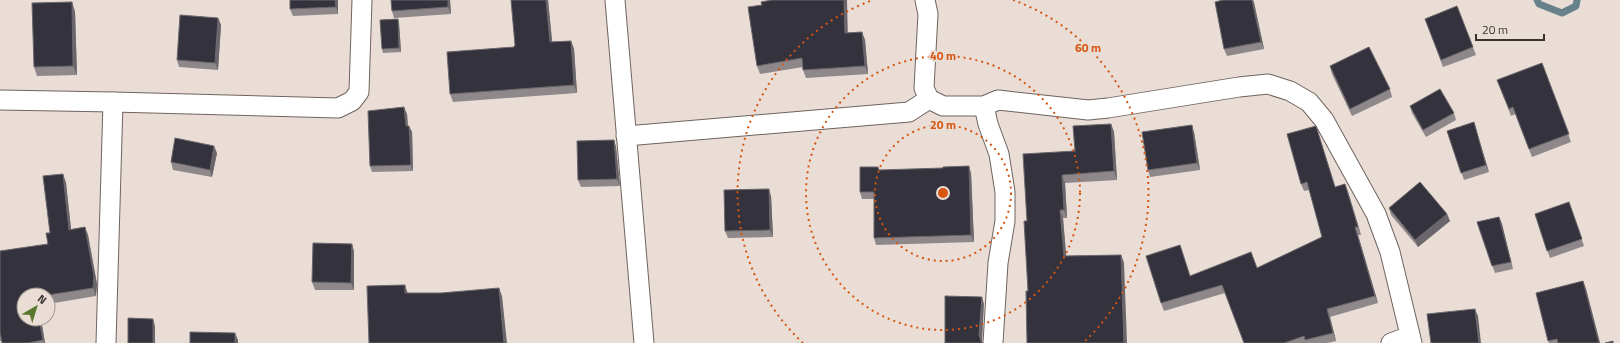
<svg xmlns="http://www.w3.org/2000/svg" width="1620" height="343" font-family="'Titillium Web',sans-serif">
<rect width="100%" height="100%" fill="#e9ddd6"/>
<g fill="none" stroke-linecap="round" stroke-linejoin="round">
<path stroke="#68828c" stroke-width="7" d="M 1537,0 L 1539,4 L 1562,13 L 1576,6 L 1577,0"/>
<defs>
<g id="street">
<path d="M 615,0 L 644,343"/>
<path d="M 925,0 L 928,14 L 924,88 L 929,99 L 943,106 L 984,106 L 998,100 L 1088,110 L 1108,108 L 1239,87 L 1268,84 L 1290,91 L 1309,102 L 1324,120 L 1376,214 L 1390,252 L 1412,343"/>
<path d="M 0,100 L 113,102 L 338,108 L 352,101 L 359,92 L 362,0"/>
<path d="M 984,106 L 988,124 L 999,154 L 1005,192 L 1005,221 L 998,263 L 993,343"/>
<path d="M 626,136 L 909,112 L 929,99"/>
<path d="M 106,343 L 113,102"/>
<path d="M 1391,343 L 1410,336"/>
</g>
</defs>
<use href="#street" stroke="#6f645e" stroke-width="21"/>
<use href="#street" stroke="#fff" stroke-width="19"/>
</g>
<g fill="#8e888a">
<path d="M 290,0 L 338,0 L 338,14 L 293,16 L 290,9 Z"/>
<path d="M 391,0 L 450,0 L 451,14 L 394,18 L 392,11 Z"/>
<path d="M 511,0 L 548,0 L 552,42 L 571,41 L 574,49 L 577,93 L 453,102 L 450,94 L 514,47 L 515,45 Z"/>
<path d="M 1223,0 L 1253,0 L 1264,49 L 1227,56 L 1224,49 Z"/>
<path d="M 72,2 L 75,12 L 77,75 L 37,76 L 34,67 Z"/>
<path d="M 1457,6 L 1476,55 L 1443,67 L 1425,19 Z"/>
<path d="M 218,18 L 221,25 L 218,70 L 179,67 L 177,60 Z"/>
<path d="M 399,23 L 401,52 L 383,53 L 382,49 Z"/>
<path d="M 862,32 L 865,40 L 868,74 L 806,78 L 803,70 L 803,67 L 760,74 L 757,66 L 848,33 Z"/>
<path d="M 1542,63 L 1571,142 L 1532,157 L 1515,114 L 1511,116 L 1497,80 Z"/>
<path d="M 1330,66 L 1390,89 L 1392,97 L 1352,116 L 1332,74 Z"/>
<path d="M 1410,106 L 1454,113 L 1456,120 L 1426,137 L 1412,113 Z"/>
<path d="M 407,114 L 408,126 L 412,132 L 413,171 L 372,172 L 370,166 Z"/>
<path d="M 1111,124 L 1114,132 L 1117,180 L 1065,183 L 1067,218 L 1063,218 L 1066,256 L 1121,255 L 1124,263 L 1028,291 L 1027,221 L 1075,151 Z"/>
<path d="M 1316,126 L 1335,187 L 1345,184 L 1348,192 L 1361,235 L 1358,235 L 1378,303 L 1330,317 L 1336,341 L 1327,343 L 1244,343 L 1225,293 L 1164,311 L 1161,303 L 1190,276 L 1257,268 L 1322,237 L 1309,190 L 1304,191 L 1301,184 Z"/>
<path d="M 1476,130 L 1489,172 L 1464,180 L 1447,131 Z"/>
<path d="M 1194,132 L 1200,170 L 1150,177 L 1148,170 Z"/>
<path d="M 614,140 L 616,147 L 620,186 L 581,187 L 578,180 Z"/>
<path d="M 217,153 L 212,177 L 173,170 L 171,162 Z"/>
<path d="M 880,170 L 971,173 L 974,242 L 876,245 L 874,238 L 874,199 L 862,199 L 860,192 Z"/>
<path d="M 63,174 L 66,183 L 71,229 L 85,227 L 88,235 L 97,284 L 96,296 L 48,304 L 48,295 L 24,295 L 24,319 L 41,319 L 45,343 L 2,343 L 2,341 L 0,341 L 0,251 L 48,244 L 50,233 Z"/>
<path d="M 771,196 L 773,237 L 728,238 L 725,231 Z"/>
<path d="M 1569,202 L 1584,246 L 1550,258 L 1535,214 Z"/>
<path d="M 1389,208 L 1447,214 L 1450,221 L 1418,247 L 1391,215 Z"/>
<path d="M 1499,217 L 1502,224 L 1513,269 L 1495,273 L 1477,222 Z"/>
<path d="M 354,251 L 354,290 L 315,290 L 312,282 Z"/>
<path d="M 1583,281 L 1586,289 L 1600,343 L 1549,343 L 1536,293 Z"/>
</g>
<g fill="#6a666b">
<path d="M 335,0 L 338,0 L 338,14 L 336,7 Z"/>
<path d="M 448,0 L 450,0 L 451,14 L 448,7 Z"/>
<path d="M 546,0 L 548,0 L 553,50 L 550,42 Z"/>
<path d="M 844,0 L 847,0 L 848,41 L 845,33 Z"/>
<path d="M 1252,0 L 1253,0 L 1254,2 L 1264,49 L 1261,42 Z"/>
<path d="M 72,2 L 75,12 L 77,75 L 73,66 Z"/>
<path d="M 218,18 L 221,25 L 218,70 L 215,63 Z"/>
<path d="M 398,19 L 399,23 L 401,52 L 399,48 Z"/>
<path d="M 862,32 L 865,40 L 868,74 L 865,66 Z"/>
<path d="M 571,41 L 574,49 L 577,93 L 574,85 Z"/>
<path d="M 404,107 L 407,114 L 408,132 L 406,126 Z"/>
<path d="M 1474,122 L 1476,130 L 1489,172 L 1486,165 Z"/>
<path d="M 1111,124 L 1114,132 L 1117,180 L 1114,171 Z"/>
<path d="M 1192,125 L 1194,132 L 1200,170 L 1197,163 Z"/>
<path d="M 409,126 L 412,132 L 413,171 L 411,165 Z"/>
<path d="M 614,140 L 616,147 L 620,186 L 617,179 Z"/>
<path d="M 214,146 L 217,153 L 212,177 L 210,170 Z"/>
<path d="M 969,166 L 971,173 L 974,242 L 971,235 Z"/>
<path d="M 63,174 L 66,183 L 72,238 L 69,230 Z"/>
<path d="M 1062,175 L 1065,183 L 1067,218 L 1064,210 Z"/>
<path d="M 1345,184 L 1348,192 L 1361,235 L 1358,227 Z"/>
<path d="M 769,189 L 771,196 L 773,237 L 770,230 Z"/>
<path d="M 1060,210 L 1063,218 L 1067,265 L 1064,256 Z"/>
<path d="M 1447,214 L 1450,221 L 1418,247 L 1415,240 Z"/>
<path d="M 1499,217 L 1502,224 L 1513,269 L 1511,262 Z"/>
<path d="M 85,227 L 88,235 L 97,284 L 96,296 L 93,288 Z"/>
<path d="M 1355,227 L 1358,235 L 1378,303 L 1375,296 Z"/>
<path d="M 352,244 L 354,251 L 354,290 L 351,283 Z"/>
<path d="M 1121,255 L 1124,263 L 1127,343 L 1124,343 Z"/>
<path d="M 1583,281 L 1586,289 L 1600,343 L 1599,343 Z"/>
<path d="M 405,285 L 408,294 L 405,293 Z"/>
<path d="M 499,288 L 502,296 L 507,343 L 504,343 Z"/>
<path d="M 982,297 L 984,304 L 982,343 L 981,343 L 979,335 Z"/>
<path d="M 1327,309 L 1330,317 L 1336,341 L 1333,333 Z"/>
<path d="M 1475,309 L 1478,316 L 1481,343 L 1479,343 Z"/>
<path d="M 39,319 L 41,319 L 45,343 L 44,343 L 43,340 Z"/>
<path d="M 153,319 L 155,326 L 155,343 L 153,343 Z"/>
<path d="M 235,333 L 238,340 L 238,343 L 235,343 Z"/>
</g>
<g fill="#34333d" stroke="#6a666b">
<path d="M 290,0 L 335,0 L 336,7 L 290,9 Z"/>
<path d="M 391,0 L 448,0 L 448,7 L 392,11 Z"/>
<path d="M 511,0 L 546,0 L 550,42 L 571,41 L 574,85 L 450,94 L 447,52 L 514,47 L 515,45 Z"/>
<path d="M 772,0 L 844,0 L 845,33 L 862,32 L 865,66 L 803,70 L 802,58 L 757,66 L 748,7 L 762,5 L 761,2 Z"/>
<path d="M 1223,0 L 1252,0 L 1261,42 L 1224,49 L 1215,2 Z"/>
<path d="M 72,2 L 73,66 L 34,67 L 32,3 Z"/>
<path d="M 1457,6 L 1473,47 L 1441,60 L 1425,19 Z"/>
<path d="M 180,15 L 218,18 L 215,63 L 177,60 Z"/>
<path d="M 398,19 L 399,48 L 382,49 L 380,20 Z"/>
<path d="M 1369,47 L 1390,89 L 1350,109 L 1330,66 Z"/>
<path d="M 1542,63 L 1569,134 L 1529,149 L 1513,107 L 1509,109 L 1497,80 Z"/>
<path d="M 1440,89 L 1454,113 L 1423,130 L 1410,106 Z"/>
<path d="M 404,107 L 406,126 L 409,126 L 411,165 L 370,166 L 368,111 Z"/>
<path d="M 1474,122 L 1486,165 L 1461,173 L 1447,131 Z"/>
<path d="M 1111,124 L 1114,171 L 1062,175 L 1064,210 L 1060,210 L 1064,256 L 1121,255 L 1124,343 L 1027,343 L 1026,291 L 1028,291 L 1024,221 L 1027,221 L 1023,154 L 1075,151 L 1073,126 Z"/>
<path d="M 1192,125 L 1197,163 L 1148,170 L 1142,132 Z"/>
<path d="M 1316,126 L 1335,187 L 1345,184 L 1358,227 L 1355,227 L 1375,296 L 1327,309 L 1333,333 L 1305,340 L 1304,336 L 1284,343 L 1244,343 L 1222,285 L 1161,303 L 1146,256 L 1180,245 L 1190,276 L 1251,252 L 1257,268 L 1322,237 L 1307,182 L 1301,184 L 1287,134 Z"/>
<path d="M 175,138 L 214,146 L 210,170 L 171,162 Z"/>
<path d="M 614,140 L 617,179 L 578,180 L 577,141 Z"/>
<path d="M 969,166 L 971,235 L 874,238 L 874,192 L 860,192 L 860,167 L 878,167 L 879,170 L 943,168 L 943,167 Z"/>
<path d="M 63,174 L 69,230 L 85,227 L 94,276 L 93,288 L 48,295 L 24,295 L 24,319 L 39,319 L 43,340 L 28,343 L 2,343 L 0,332 L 0,251 L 48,244 L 46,233 L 50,233 L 43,176 Z"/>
<path d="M 1420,182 L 1447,214 L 1415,240 L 1389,208 Z"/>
<path d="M 769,189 L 770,230 L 725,231 L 724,190 Z"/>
<path d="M 1569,202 L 1582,239 L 1547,251 L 1535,214 Z"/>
<path d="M 1499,217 L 1511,262 L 1492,266 L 1477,222 Z"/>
<path d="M 313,243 L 352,244 L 351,283 L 312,282 Z"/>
<path d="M 1583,281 L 1599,343 L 1558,343 L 1557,339 L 1548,341 L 1536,293 Z"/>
<path d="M 405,285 L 405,293 L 441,293 L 499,288 L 504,343 L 369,343 L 367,286 Z"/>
<path d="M 945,296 L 982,297 L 979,335 L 981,341 L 983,343 L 945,343 Z"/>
<path d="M 1475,309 L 1479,343 L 1431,343 L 1427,314 Z"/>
<path d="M 128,318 L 153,319 L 153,343 L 128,343 Z"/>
<path d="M 190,332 L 235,333 L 235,343 L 190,343 Z"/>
<path d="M 1613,341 L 1613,343 L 1605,343 Z"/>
</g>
<g fill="none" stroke="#d65510" stroke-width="2" stroke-dasharray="2 4">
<circle cx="943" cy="193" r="68"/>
<circle cx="943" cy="193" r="137"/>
<path d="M803 343A205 205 0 0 1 873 0M1013 0A205 205 0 0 1 1083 343"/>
</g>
<circle cx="943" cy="193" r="6" fill="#d65510" stroke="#e9ddd6" stroke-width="2"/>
<g font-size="12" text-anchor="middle" font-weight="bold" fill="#d65510" stroke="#e9ddd6" stroke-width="4" stroke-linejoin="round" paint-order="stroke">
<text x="1088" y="52">60 m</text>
<text x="943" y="60">40 m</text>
<text x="943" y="129">20 m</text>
</g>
<g transform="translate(36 307) rotate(38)"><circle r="19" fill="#e9ddd6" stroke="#a29993"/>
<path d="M0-3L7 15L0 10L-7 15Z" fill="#5a782d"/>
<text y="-6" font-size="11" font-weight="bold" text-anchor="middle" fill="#37322f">N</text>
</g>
<path d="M1476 34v6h68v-6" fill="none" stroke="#37322f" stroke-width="2"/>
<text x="1482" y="34" font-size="12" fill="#37322f" stroke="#e9ddd6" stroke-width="3" paint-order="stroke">20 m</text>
</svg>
